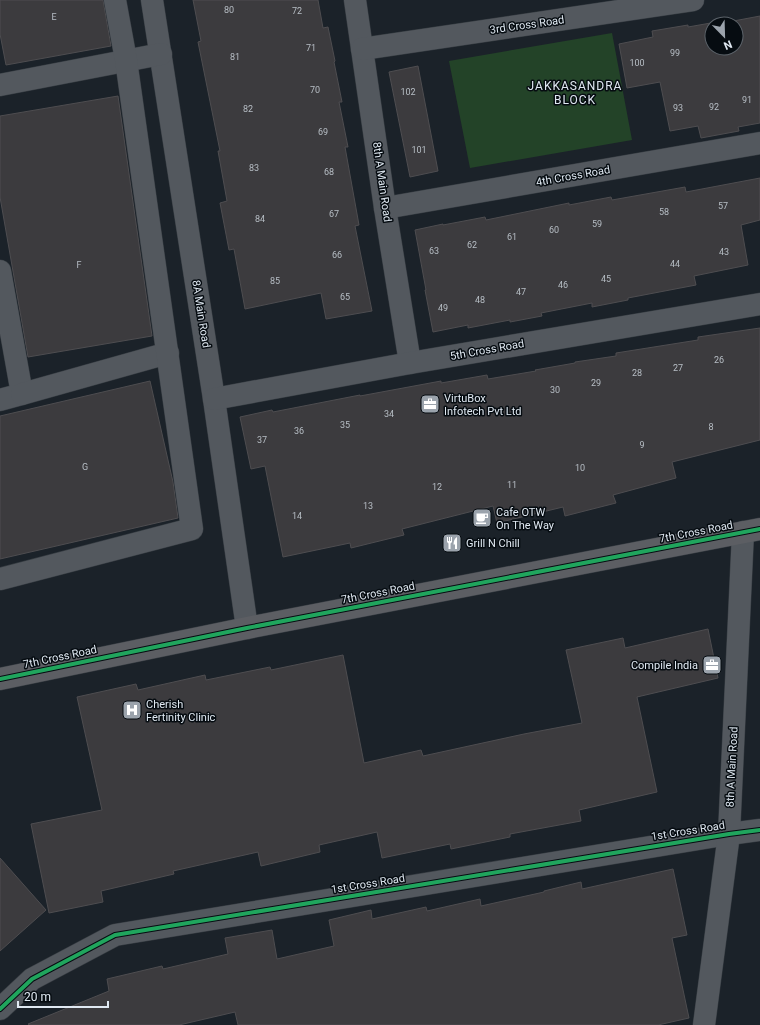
<svg xmlns="http://www.w3.org/2000/svg" width="760" height="1025" font-family="Roboto,sans-serif">
<rect width="100%" height="100%" fill="#1b2229"/>
<path fill="#234328" d="M 612,33 L 632,140 L 470,168 L 449,61 Z"/>
<g fill="#3c3b3e" stroke="#4e4d50" fill-rule="evenodd">
<path d="M 0,0 L 103,0 L 111,46 L 6,65 L 0,34 Z"/>
<path d="M 193,0 L 318,0 L 323,28 L 328,27 L 335,61 L 334,62 L 342,102 L 339,102 L 348,147 L 345,147 L 359,225 L 355,226 L 372,311 L 326,319 L 321,293 L 245,309 L 234,249 L 229,250 L 220,203 L 227,201 L 218,151 L 220,151 L 198,42 L 201,41 Z"/>
<path d="M 760,16 L 760,123 L 738,127 L 739,131 L 701,138 L 698,126 L 670,131 L 660,82 L 627,88 L 619,44 L 653,37 L 652,31 L 688,25 L 688,27 L 722,21 L 723,23 ZM 712,24 L 736,24 L 736,48 L 712,48 Z"/>
<path d="M 418,66 L 438,171 L 410,177 L 389,72 Z"/>
<path d="M 118,96 L 152,336 L 28,357 L 0,197 L 0,116 Z"/>
<path d="M 760,178 L 760,220 L 741,225 L 748,265 L 694,276 L 696,285 L 628,298 L 628,300 L 592,307 L 592,303 L 541,313 L 542,316 L 510,322 L 510,320 L 468,328 L 468,325 L 433,332 L 425,290 L 426,290 L 415,230 L 443,224 L 443,225 L 485,217 L 486,220 L 569,203 L 569,205 L 611,197 L 612,200 L 685,187 L 686,192 Z"/>
<path d="M 760,328 L 760,440 L 672,462 L 676,478 L 613,495 L 616,503 L 565,516 L 563,507 L 497,523 L 493,506 L 402,529 L 404,535 L 351,548 L 350,543 L 283,557 L 265,466 L 251,469 L 240,417 L 272,410 L 273,412 L 360,395 L 360,396 L 441,381 L 441,383 L 487,375 L 488,379 L 536,371 L 535,370 L 575,363 L 575,362 L 616,356 L 616,353 L 698,340 L 698,337 Z"/>
<path d="M 150,381 L 173,482 L 178,518 L 0,559 L 0,416 Z"/>
<path d="M 708,629 L 718,678 L 637,697 L 657,792 L 579,810 L 581,821 L 510,834 L 510,837 L 451,849 L 450,844 L 382,858 L 377,832 L 319,845 L 320,852 L 261,866 L 258,852 L 173,871 L 174,874 L 101,891 L 103,902 L 49,913 L 31,824 L 102,810 L 77,697 L 136,684 L 138,690 L 205,675 L 206,680 L 270,667 L 271,670 L 343,655 L 364,763 L 421,750 L 423,756 L 524,734 L 582,723 L 566,650 L 623,638 L 625,648 Z"/>
<path d="M 0,858 L 46,910 L 0,951 Z"/>
<path d="M 673,869 L 687,935 L 672,938 L 689,1018 L 658,1025 L 238,1025 L 235,1012 L 179,1025 L 29,1025 L 28,1024 L 109,991 L 107,979 L 162,966 L 163,969 L 228,954 L 225,938 L 272,930 L 277,959 L 334,946 L 329,920 L 371,910 L 372,919 L 426,907 L 427,911 L 480,899 L 481,906 L 544,892 L 544,891 L 581,882 L 582,889 Z"/>
</g>
<g fill="none" stroke-linecap="round" stroke-linejoin="round">
<defs>
<g id="street">
<path d="M 152,0 L 214,399 L 247,628"/>
<path d="M 355,0 L 385,208 L 410,363"/>
<path d="M 362,49 L 693,0"/>
<path d="M 0,85 L 161,54"/>
<path d="M 385,208 L 760,143"/>
<path d="M 0,271 L 22,394 L 0,400"/>
<path d="M 22,394 L 168,353"/>
<path d="M 214,399 L 410,363 L 760,304"/>
<path d="M 0,579 L 192,529 L 126,60 L 115,0"/>
<path d="M 0,1009 L 32,979 L 115,935 L 729,834 L 760,830"/>
<path d="M 704,1025 L 729,834 L 743,532"/>
</g>
<path id="secondary" d="M 0,679 L 247,628 L 760,529"/>
</defs>
<use href="#street" stroke="#363c42" stroke-width="23"/>
<use href="#secondary" stroke="#363c42" stroke-width="23"/>
<use href="#street" stroke="#53585e" stroke-width="22"/>
<use href="#secondary" stroke="#5c5e63" stroke-width="22"/>
<defs>
<g id="cycleway">
<path d="M 0,679 L 247,628 L 760,529"/>
<path d="M 0,1009 L 32,979 L 115,935 L 729,834 L 760,830"/>
</g>
</defs>
<use href="#cycleway" stroke="#060c11" stroke-width="6"/>
<use href="#cycleway" stroke="#20a55d" stroke-width="4"/>
</g>
<defs>
<symbol id="office-square" viewBox="-11 -11 22 22"><rect x="-9" y="-9" width="18" height="18" rx="4" fill="#9ba3ac" stroke="#060c11"/><path d="M-6-3h4V-5.5h4V-3h4V5H-6ZM-1-4.5V-3h2v-1.5ZM-6 0V1H6V0Z" fill="#fff"/></symbol>
<symbol id="cafe-square" viewBox="-11 -11 22 22"><rect x="-9" y="-9" width="18" height="18" rx="4" fill="#9ba3ac" stroke="#060c11"/><path d="M-5.5-4.5H6V0H3Q3 3.5 0 3.5H-2.5Q-5.5 3.5-5.5 0ZM3-3.2v2h1.7v-2ZM-6 4.5H4V6H-6Z" fill="#fff"/></symbol>
<symbol id="restaurant-square" viewBox="-11 -11 22 22"><rect x="-9" y="-9" width="18" height="18" rx="4" fill="#9ba3ac" stroke="#060c11"/><path d="M-5-6h1v4h1v-4h1v4h1v-4h1v5L-1.5 .5V6h-2V.5L-5-1ZM5-6V6H3V1.5H1.5Q1.5-4 5-6Z" fill="#fff"/></symbol>
<symbol id="hospital-square" viewBox="-11 -11 22 22"><rect x="-9" y="-9" width="18" height="18" rx="4" fill="#9ba3ac" stroke="#060c11"/><path d="M-5-5h3v3.5h4V-5h3V5h-3V1.5h-4V5h-3Z" fill="#fff"/></symbol>
</defs>
<g fill-rule="evenodd">
<use href="#office-square" x="419" y="393" width="22" height="22"/>
<use href="#cafe-square" x="471" y="507" width="22" height="22"/>
<use href="#restaurant-square" x="441" y="532" width="22" height="22"/>
<use href="#office-square" x="701" y="654" width="22" height="22"/>
<use href="#hospital-square" x="121" y="699" width="22" height="22"/>
</g>
<g text-anchor="middle" dominant-baseline="central" stroke-width="3" stroke-linejoin="round" paint-order="stroke">
<g font-size="9" fill="#b7bec5">
<text x="229" y="10">80</text>
<text x="297" y="11">72</text>
<text x="54" y="17">E</text>
<text x="311" y="48">71</text>
<text x="675" y="53">99</text>
<text x="235" y="57">81</text>
<text x="637" y="63">100</text>
<text x="315" y="90">70</text>
<text x="408" y="92">102</text>
<text x="747" y="100">91</text>
<text x="714" y="107">92</text>
<text x="678" y="108">93</text>
<text x="248" y="109">82</text>
<text x="323" y="132">69</text>
<text x="419" y="150">101</text>
<text x="254" y="168">83</text>
<text x="329" y="172">68</text>
<text x="723" y="206">57</text>
<text x="664" y="212">58</text>
<text x="334" y="214">67</text>
<text x="260" y="219">84</text>
<text x="597" y="224">59</text>
<text x="554" y="230">60</text>
<text x="512" y="237">61</text>
<text x="472" y="245">62</text>
<text x="434" y="251">63</text>
<text x="724" y="252">43</text>
<text x="337" y="255">66</text>
<text x="675" y="264">44</text>
<text x="79" y="265">F</text>
<text x="606" y="279">45</text>
<text x="275" y="281">85</text>
<text x="563" y="285">46</text>
<text x="521" y="292">47</text>
<text x="345" y="297">65</text>
<text x="480" y="300">48</text>
<text x="443" y="308">49</text>
<text x="719" y="360">26</text>
<text x="678" y="368">27</text>
<text x="637" y="373">28</text>
<text x="596" y="383">29</text>
<text x="555" y="390">30</text>
<text x="389" y="414">34</text>
<text x="345" y="425">35</text>
<text x="711" y="427">8</text>
<text x="299" y="431">36</text>
<text x="262" y="440">37</text>
<text x="642" y="445">9</text>
<text x="85" y="467">G</text>
<text x="580" y="468">10</text>
<text x="512" y="485">11</text>
<text x="437" y="487">12</text>
<text x="368" y="506">13</text>
<text x="297" y="516">14</text>
</g>
<g font-size="11" fill="#e0e9f2" stroke="#060c11">
<text transform="translate(527 25) rotate(-8)">3rd Cross Road</text>
<text transform="translate(573 176) rotate(-10)">4th Cross Road</text>
<text transform="translate(382 182) rotate(82)">8th A Main Road</text>
<text transform="translate(201 314) rotate(81)">8A Main Road</text>
<text transform="translate(487 350) rotate(-10)">5th Cross Road</text>
<text transform="translate(696 532) rotate(-11)">7th Cross Road</text>
<text transform="translate(378 593) rotate(-11)">7th Cross Road</text>
<text transform="translate(60 657) rotate(-12)">7th Cross Road</text>
<text transform="translate(732 767) rotate(-87)">8th A Main Road</text>
<text transform="translate(688 831) rotate(-9)">1st Cross Road</text>
<text transform="translate(368 884) rotate(-9)">1st Cross Road</text>
</g>
<g font-size="11" fill="#e0e9f2" stroke="#060c11" text-anchor="start">
<text x="444" y="398">VirtuBox<tspan x="444" dy="13">Infotech Pvt Ltd</tspan></text>
<text x="496" y="512">Cafe OTW<tspan x="496" dy="13">On The Way</tspan></text>
<text x="466" y="543">Grill N Chill</text>
<text x="698" y="665" text-anchor="end">Compile India</text>
<text x="146" y="704">Cherish<tspan x="146" dy="13">Fertinity Clinic</tspan></text>
</g>
<g font-size="12" letter-spacing="1" fill="#e0e9f2" stroke="#060c11">
<text x="575" y="86">JAKKASANDRA<tspan x="575" dy="14">BLOCK</tspan></text>
</g>
</g>
<g transform="translate(724 36) rotate(157)"><circle r="19" fill="#060c11" stroke="#5d646b"/>
<path d="M0-3L7 15L0 10L-7 15Z" fill="#9ba3ac"/>
<text y="-6" font-size="11" font-weight="bold" text-anchor="middle" fill="#e0e9f2">N</text>
</g>
<path d="M18 1001v6h90v-6" fill="none" stroke="#e0e9f2" stroke-width="2"/>
<text x="24" y="1001" font-size="12" fill="#e0e9f2" stroke="#060c11" stroke-width="3" paint-order="stroke">20 m</text>
</svg>
